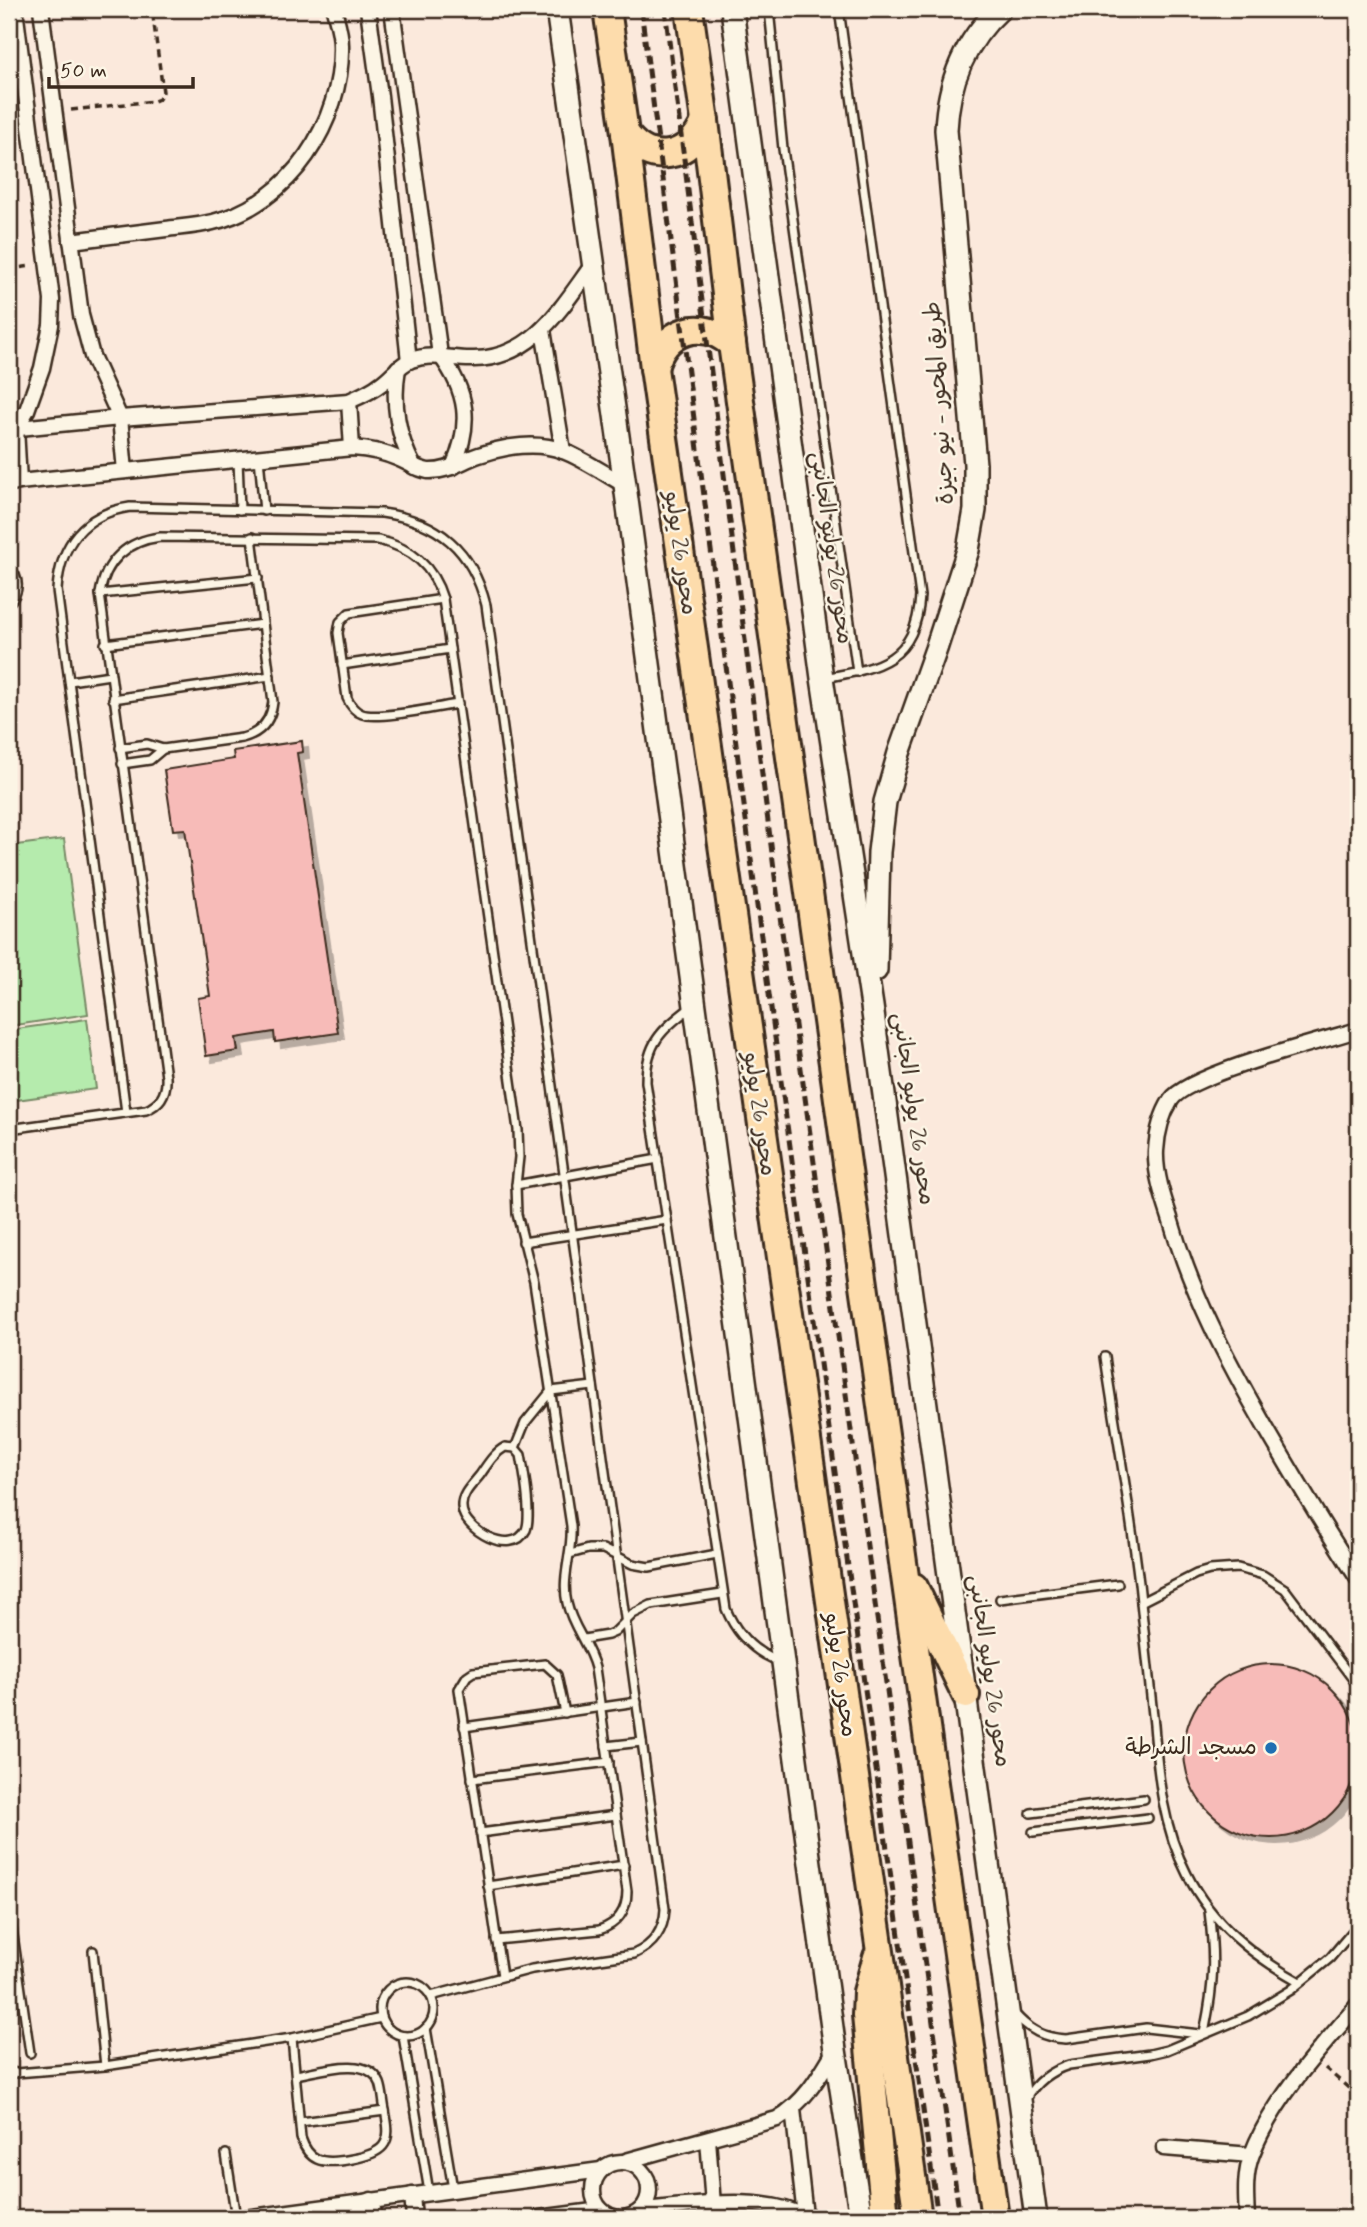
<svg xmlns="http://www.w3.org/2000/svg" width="1367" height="2227" font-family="Mynerve,'Playpen Sans Arabic',sans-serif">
<defs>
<filter id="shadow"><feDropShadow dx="6" dy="6" stdDeviation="0" flood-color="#0004"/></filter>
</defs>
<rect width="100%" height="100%" fill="#fbe9dc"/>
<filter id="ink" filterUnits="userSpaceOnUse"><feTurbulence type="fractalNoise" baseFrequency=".0143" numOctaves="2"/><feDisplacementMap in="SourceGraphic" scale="14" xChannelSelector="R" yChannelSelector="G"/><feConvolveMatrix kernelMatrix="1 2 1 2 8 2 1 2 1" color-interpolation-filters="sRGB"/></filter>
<g filter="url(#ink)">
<g fill="#b5ebad" stroke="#788a66" stroke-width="2">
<path d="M 64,839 L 88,1014 L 9,1026 L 9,846 Z"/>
<path d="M 87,1019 L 96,1089 L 9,1101 L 9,1030 Z"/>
</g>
<g fill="#f7bbb8" stroke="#3b2a1e" stroke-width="2" filter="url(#shadow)">
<path d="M 302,741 L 303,752 L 297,753 L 338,1033 L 275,1042 L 274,1032 L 236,1038 L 238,1051 L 206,1056 L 198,998 L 210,996 L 185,829 L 173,830 L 164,770 L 234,759 L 233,751 Z"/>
<circle cx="1271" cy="1751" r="87"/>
</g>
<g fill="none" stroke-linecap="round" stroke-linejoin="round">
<defs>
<g id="lane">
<path d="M 769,9 L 783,149 L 857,672"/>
<path d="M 259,458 L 264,511"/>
<path d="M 238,460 L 240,510"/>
<path d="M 9,566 C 20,578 20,592 9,603"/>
<path d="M 100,594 L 258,578"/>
<path d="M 443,599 L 349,613 L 340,622 L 338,633 L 347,698 C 350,705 354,711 362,714 C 378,720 438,707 458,704"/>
<path d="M 105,644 L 263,624"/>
<path d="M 342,665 L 450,649"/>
<path d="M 824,678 C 879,668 916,661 920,596 L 839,9"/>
<path d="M 70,681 L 110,675"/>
<path d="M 113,699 L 270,676"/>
<path d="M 120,748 L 147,744 L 163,749 L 242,738 C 261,733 271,721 273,702 L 252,537"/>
<path d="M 122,764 L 150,760 L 163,749"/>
<path d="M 691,1007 C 662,1030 646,1042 646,1082 L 726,1609 C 737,1635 754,1653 781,1662"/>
<path d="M 126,1112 L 57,590 C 60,544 84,514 130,507 L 382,513 C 439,521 472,550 486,605 L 665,1909 C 664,1930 654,1945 634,1954 L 532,1969 L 431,1996"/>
<path d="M 9,1129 L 146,1110 C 161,1104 167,1093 166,1077 L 100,594 C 105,561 127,541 160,537 L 378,540 C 412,548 433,566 443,599 L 518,1130 L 519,1157 L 516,1185 L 517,1214 L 534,1282 L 571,1526 C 573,1552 561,1576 567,1603 C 572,1627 589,1644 595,1668 L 627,1891 C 627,1910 618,1924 599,1930 L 496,1940"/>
<path d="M 516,1185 L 658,1159"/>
<path d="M 523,1242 L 667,1220"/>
<path d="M 1105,1357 C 1116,1432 1130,1507 1139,1583 C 1144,1630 1149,1678 1154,1725 C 1158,1776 1163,1828 1187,1874 C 1212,1924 1253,1956 1300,1982"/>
<path d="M 505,1447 L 515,1448 L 521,1455 C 524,1472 532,1515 526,1530 C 512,1558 462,1529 462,1507 C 461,1494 473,1484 480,1475 C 487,1465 494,1453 505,1447 Z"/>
<path d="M 515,1448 L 525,1423 L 551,1391 L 593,1386"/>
<path d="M 570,1554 L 588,1549 L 603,1549 L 632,1564 L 649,1567 L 717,1554"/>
<path d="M 1000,1599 L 1118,1584"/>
<path d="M 1141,1602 L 1196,1574 L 1210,1570 L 1238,1568 L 1263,1575 L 1285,1589 L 1358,1686"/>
<path d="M 584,1639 L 608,1635 L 615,1632 L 633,1614 L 651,1605 L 722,1594"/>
<path d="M 464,1727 L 637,1702"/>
<path d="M 606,1746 L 642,1742"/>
<path d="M 472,1779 L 609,1762"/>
<path d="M 1031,1813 L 1144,1799"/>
<path d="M 1033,1832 L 1148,1818"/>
<path d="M 480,1833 L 616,1815"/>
<path d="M 488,1886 L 624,1865"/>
<path d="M 9,1907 L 30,2053"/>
<path d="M 93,1951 L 105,2066"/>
<path d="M 502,1976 L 459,1689 L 467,1676 L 473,1672 L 545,1664 L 557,1675 L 565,1713"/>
<circle cx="407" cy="2009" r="27"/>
<path d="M 1015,2014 C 1029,2030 1044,2038 1066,2039 L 1146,2028 L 1200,2034"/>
<path d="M 426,2028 L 453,2189"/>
<path d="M 1204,2033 C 1214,1986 1215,1959 1209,1911"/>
<path d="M 403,2036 L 429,2192"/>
<path d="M 292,2038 L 301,2138 C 304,2147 308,2155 317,2159 C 330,2165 373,2158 383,2146 C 391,2136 387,2122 385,2110 C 383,2101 383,2091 380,2083 C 368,2054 320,2071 296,2075"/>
<path d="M 9,2071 L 16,2073 L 105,2066 L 292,2038 L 381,2018"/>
<path d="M 1026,2099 C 1036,2081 1050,2071 1069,2065 L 1150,2054 L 1167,2050 L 1248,2016 L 1291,1990 L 1330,1958 L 1358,1925"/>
<path d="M 300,2122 L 385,2111"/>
<path d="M 226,2154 L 236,2218"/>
</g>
<g id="street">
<path d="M 15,9 L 52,300 L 51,325 L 42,368 L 27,410 L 16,428 L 19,482"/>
<path d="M 41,9 L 81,315 L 92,356 L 120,418 L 125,471"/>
<path d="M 368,9 L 380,96 L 409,361"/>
<path d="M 392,9 L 440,355 C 468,392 472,424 453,467"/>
<path d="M 71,241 C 102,237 134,233 166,229 C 181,227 198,226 213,222 C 290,204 343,121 341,45 C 341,33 337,21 334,9"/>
<path d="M 543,330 L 563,451"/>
<path d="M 398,368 C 392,404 397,435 414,467"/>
<path d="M 349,401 L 352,448"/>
<path d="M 9,429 L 120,418 L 349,401 C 361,396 372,391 382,383 C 392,376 399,365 411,360 C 433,352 452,360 474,359 C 534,358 562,306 594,263"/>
<path d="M 9,483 L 352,448 C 368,449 384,452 399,459 C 409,463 417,469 428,471 C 448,472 461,461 479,455 C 505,446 537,441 563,451 C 584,459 605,474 625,485"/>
<path d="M 1358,1030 C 1324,1040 1187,1075 1171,1100 C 1162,1114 1157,1134 1156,1151 C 1155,1173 1163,1197 1170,1218 C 1191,1293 1228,1362 1267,1430 C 1296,1480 1326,1530 1358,1579"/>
<path d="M 793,2109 L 805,2216"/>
<path d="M 708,2139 L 713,2205"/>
<path d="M 1164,2148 L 1251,2155"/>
<path d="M 626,2161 L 777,2119 C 805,2102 819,2077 835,2050"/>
<circle cx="621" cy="2190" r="28"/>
<path d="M 412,2195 L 414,2218"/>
<path d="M 371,2200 L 375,2218"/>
<path d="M 642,2210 C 695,2206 759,2193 809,2218"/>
<path d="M 245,2218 L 601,2170"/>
<path d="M 539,2218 L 601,2210"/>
<path d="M 1247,2218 C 1246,2197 1244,2174 1252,2154 C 1271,2102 1322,2046 1358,2005"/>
</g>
<g id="secondary">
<path d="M 557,9 L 625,485 L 835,2050 L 861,2218"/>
<path d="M 732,9 L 822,678 L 872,1006 L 1036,2218"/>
<path d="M 876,970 L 879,852 L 885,802 L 899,753 L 936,649 L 968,550 L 975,510 L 975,464 L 946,130 C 948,82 964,42 1000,9"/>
</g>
<g id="highway">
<path d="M 607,9 L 625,133 L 654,368 L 918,2218"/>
<path d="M 689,9 L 705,121 L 732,344 L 995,2218"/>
<path d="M 625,133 C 650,167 690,159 705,121"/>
<path d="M 654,368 C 665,329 701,318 732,344"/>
<path d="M 914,1587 L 966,1695"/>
<path d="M 877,1957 L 867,1992 L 866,2015 L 885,2218"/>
</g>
</defs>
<use href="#lane" stroke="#3b2a1e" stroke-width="12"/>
<use href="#street" stroke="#3b2a1e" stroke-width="19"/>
<use href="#secondary" stroke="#3b2a1e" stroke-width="26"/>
<use href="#highway" stroke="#3b2a1e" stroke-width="32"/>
<g stroke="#3b2a1e" stroke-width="3.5" stroke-dasharray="7 5" stroke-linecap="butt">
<path d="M 71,110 L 154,101 L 159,99 L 163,92 L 152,9"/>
<path d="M 9,269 L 32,266"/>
<path d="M 1325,2068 L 1358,2096"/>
</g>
<use href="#lane" stroke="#fcf5e5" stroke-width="7"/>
<use href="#street" stroke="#fcf5e5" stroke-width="14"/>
<use href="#secondary" stroke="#fcf5e5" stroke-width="21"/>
<use href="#highway" stroke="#fddcac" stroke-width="26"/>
<g stroke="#3b2a1e" stroke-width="5" stroke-dasharray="10 5" stroke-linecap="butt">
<path d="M 641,9 L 760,929 L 938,2218"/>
<path d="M 665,9 L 781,924 L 960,2218"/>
</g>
</g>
</g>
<circle fill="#1f6fb2" stroke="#fcf5e5" stroke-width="2.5" cx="1271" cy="1748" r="7"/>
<g text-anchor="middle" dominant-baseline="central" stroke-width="5" stroke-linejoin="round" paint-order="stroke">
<g font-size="23" fill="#3b2a1e" stroke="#fcf5e5">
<text transform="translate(940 403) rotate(-94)">طريق المحور - نيو جيزة</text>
<text transform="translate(831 548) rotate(82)">محور 26 يوليو الجانبى</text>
<text transform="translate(680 553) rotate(82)">محور 26 يوليو</text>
<text transform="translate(913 1109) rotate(82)">محور 26 يوليو الجانبى</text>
<text transform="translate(759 1114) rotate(82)">محور 26 يوليو</text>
<text transform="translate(989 1671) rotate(82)">محور 26 يوليو الجانبى</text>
<text transform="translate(840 1675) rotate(82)">محور 26 يوليو</text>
</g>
<g font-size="23" fill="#3b2a1e" stroke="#fcf5e5" text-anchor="end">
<text x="1257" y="1748">مسجد الشرطة</text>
</g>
</g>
<rect width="1367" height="2227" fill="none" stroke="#fcf5e5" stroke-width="35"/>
<rect x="18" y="18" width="1332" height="2192" fill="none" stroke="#3b2a1e" stroke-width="2.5" filter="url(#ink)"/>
<path d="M49 77v10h144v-10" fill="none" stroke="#3b2a1e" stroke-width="3.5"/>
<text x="60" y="77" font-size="21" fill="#3b2a1e" stroke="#fcf5e5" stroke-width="5" paint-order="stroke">50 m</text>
</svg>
